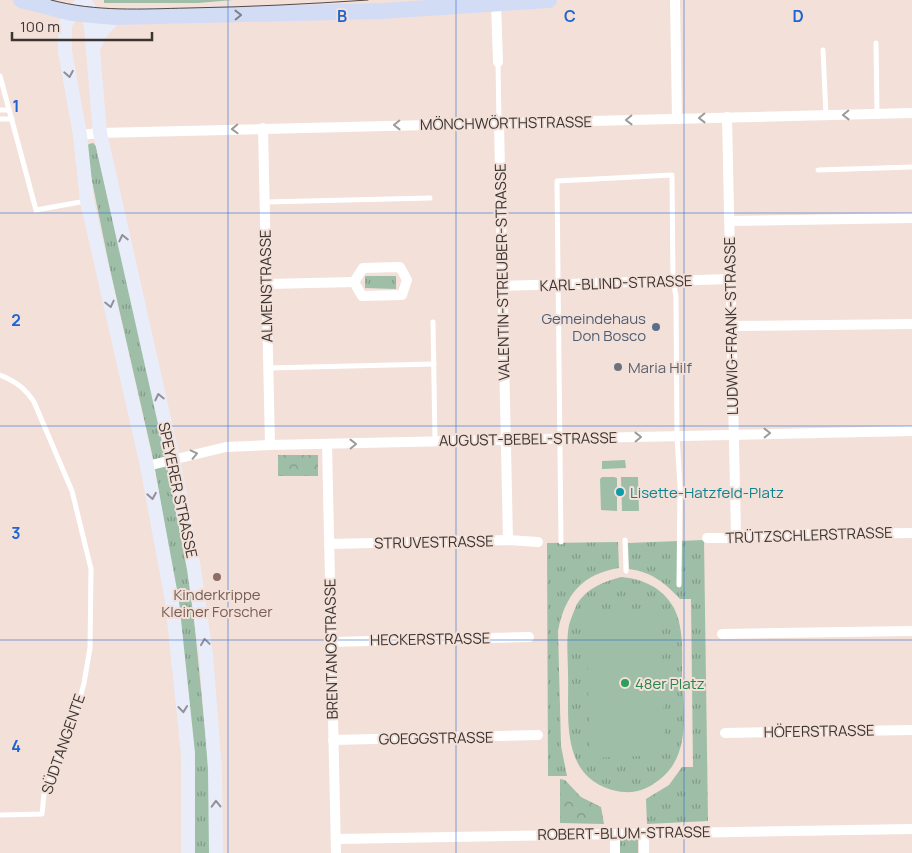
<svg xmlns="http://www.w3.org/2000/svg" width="912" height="853" font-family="Manrope,sans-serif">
<defs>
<pattern id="grass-tufts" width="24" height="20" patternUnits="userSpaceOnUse" patternTransform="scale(1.25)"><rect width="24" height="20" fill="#9ebea7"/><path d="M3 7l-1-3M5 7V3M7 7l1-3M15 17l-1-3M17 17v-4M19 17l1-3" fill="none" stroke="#829b89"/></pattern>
<pattern id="park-crowns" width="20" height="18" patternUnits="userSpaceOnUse" patternTransform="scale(1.25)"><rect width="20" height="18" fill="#9ebea7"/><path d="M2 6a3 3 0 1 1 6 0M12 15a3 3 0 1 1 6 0" fill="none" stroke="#829b89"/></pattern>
</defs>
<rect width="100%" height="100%" fill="#f3e0d9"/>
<g fill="url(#grass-tufts)">
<path d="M 104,0 L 233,0 L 198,3 L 104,3 Z"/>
<path d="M 93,143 L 96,146 L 167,454 L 189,569 L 209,770 L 209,853 L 195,853 L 194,754 L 178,602 L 153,458 L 109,265 L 91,176 L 87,146 L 89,144 Z"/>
<path d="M 365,276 L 396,276 L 396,289 L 365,288 Z"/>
<path d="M 704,540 L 708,821 L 647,824 L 646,799 L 669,785 L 682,767 L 693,767 L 691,599 L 680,599 C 665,583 652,572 629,569 L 628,543 Z"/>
<path d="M 618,542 L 619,568 C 582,574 565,595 558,631 L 561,746 L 567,776 L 548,776 L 547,543 Z"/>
<path d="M 621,577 C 643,579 662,587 674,608 C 684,628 682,653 682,675 C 683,711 692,755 659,780 C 649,788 638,793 624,792 C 607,791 589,782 580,767 C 564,741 569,704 568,674 C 568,658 566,641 569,625 C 571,618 574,611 577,604 C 587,588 603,582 621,577 Z"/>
<rect x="620" y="839" width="18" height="14"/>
</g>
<g fill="url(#park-crowns)">
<rect x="278" y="455" width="40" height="21"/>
<path d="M 560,779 L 565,780 L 581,797 L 601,807 L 604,824 L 560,823 Z"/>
</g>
<g fill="#9ebea7">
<path d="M 625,460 L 626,468 L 602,469 L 602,461 Z"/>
<path d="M 602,477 L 614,477 L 617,478 L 617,511 L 601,510 L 600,479 Z"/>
<path d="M 621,477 L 638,477 L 639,511 L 622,511 Z"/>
<path d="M 661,608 L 665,755 L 590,758 L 586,611 Z"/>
</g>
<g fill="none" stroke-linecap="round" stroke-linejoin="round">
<g stroke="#fff" stroke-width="5">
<path d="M 876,43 L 877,113"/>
<path d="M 823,50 L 826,115"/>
<path d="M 498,62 L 499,123"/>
<path d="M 0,76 L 36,210 L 86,201"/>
<path d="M 0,110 L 9,110"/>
<path d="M 0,119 L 12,119"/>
<path d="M 818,170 L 912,167"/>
<path d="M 265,202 L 430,198"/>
<path d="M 433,322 L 435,441"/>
<path d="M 268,368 L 434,364"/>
<path d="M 0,375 C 15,381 25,388 34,402 L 72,491 L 91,569 L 90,648 L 84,683 L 76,714 L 44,794 L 42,814 L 0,815"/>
<path d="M 625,540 L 626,571"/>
<path d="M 561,542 L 557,181 L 672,175 L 673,281 L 676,296 L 677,436 L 680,487 L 679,585"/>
</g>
<g stroke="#fff" stroke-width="10">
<path d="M 675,0 L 677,119"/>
<path d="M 496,3 L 498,62"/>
<path d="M 727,117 L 736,535"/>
<path d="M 499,123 L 508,540"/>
<path d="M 263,128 L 270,445"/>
<path d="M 80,135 L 100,133 L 912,113"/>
<path d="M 729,221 L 912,218"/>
<path d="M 400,267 L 407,280 L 402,295 L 362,296 L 354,282 L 363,268 Z"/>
<path d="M 266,284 L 354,282"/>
<path d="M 502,286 L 730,279"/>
<path d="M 731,326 L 912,324"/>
<path d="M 327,444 L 336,853"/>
<path d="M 147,466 L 226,447 L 270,445 L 912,431"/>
<path d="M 707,538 L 728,538 L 736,535 L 912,533"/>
<path d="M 329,544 L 508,540 L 538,542"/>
<path d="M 722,634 L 912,631"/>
<path d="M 331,642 L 529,637"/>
<path d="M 725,733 L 912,730"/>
<path d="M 333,740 L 538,735"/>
<path d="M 644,833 L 644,853"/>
<path d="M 336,839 L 912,829"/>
<path d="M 615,853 L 615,834"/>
</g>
<g stroke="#e9edfa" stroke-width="14">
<path d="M 85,0 L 72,13 L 65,25 L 65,51 L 80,135 L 87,201 L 147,466 L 172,601 L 188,753 L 188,853"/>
<path d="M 88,6 L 91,27 L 100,133 L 173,459 L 194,569 L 206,655 L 215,769 L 216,853"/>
<path d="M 93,48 L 102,31 L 115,17"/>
</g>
<path stroke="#d3dcf5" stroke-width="16" d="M 21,0 L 72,13 L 115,17 L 382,11 L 549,0"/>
<path stroke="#524a46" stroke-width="1" d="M 51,0 C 96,12 142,9 188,8 C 248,7 308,4 368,0"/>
</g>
<defs><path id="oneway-chevron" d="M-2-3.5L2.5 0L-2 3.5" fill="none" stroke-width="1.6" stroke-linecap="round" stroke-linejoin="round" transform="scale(1.25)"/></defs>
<use stroke="#7f8089" href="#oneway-chevron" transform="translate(238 15) rotate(-1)"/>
<g stroke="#929096">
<use href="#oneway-chevron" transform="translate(69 74) rotate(80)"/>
<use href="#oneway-chevron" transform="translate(123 238) rotate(-103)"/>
<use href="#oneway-chevron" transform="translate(110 304) rotate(77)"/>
<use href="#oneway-chevron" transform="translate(159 397) rotate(-103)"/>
<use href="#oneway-chevron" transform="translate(152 496) rotate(80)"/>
<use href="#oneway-chevron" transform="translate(205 642) rotate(-98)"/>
<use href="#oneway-chevron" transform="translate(183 709) rotate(84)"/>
<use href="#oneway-chevron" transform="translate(216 804) rotate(-91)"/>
</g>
<g stroke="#9d9a98">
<use href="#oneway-chevron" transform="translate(846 115) rotate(179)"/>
<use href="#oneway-chevron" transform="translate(702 118) rotate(179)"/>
<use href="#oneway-chevron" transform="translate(629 120) rotate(179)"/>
<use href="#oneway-chevron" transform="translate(397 125) rotate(179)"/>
<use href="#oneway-chevron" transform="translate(235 129) rotate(178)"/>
<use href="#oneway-chevron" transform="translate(767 433) rotate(-1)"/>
<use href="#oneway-chevron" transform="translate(638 437) rotate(-1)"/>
<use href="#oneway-chevron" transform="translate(353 444) rotate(-1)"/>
<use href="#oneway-chevron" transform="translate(194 454) rotate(-13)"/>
</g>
<path fill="none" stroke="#1e65d1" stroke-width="1" stroke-opacity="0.55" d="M 228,0 L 228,853M 456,0 L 456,853M 684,0 L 684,853M 0,213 L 912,213M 0,426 L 912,426M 0,640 L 912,640"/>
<circle fill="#5c6f8a" stroke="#f3e0d9" stroke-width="2" cx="656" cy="327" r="5"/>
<circle fill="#6b7280" stroke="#f3e0d9" stroke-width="2" cx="618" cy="367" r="5"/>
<circle fill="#0f9aa8" stroke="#f3e0d9" stroke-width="2" cx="620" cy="492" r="5"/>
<circle fill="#8d6e63" stroke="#f3e0d9" stroke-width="2" cx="217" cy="577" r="5"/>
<circle fill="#2e9e5b" stroke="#f3e0d9" stroke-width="2" cx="625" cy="683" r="5"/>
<g text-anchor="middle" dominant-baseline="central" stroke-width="4" stroke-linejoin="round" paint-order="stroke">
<g font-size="15" fill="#3b3431" stroke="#f3e0d9">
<text transform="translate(506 123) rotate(-1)">MÖNCHWÖRTHSTRASSE</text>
<text transform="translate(502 272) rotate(-91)">VALENTIN-STREUBER-STRASSE</text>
<text transform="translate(616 283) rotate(-2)">KARL-BLIND-STRASSE</text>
<text transform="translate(266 286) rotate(-91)">ALMENSTRASSE</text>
<text transform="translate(731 326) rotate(-91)">LUDWIG-FRANK-STRASSE</text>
<text transform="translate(528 439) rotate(-1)">AUGUST-BEBEL-STRASSE</text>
<text transform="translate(178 490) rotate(78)">SPEYERER STRASSE</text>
<text transform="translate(809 535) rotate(-2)">TRÜTZSCHLERSTRASSE</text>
<text transform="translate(434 542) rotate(-1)">STRUVESTRASSE</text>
<text transform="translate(430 639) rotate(-1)">HECKERSTRASSE</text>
<text transform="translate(331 649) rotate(-91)">BRENTANOSTRASSE</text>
<text transform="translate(819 731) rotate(-1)">HÖFERSTRASSE</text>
<text transform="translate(436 738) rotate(-1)">GOEGGSTRASSE</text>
<text transform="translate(63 744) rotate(-71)">SÜDTANGENTE</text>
<text transform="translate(624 833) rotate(-1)">ROBERT-BLUM-STRASSE</text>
</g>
<g font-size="15" fill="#4e5e75" stroke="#f3e0d9" text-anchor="end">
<text x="646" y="318">Gemeindehaus<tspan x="646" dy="17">Don Bosco</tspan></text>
</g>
<g font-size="15" fill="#5b616d" stroke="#f3e0d9" text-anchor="start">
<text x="628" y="367">Maria Hilf</text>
</g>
<g font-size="15" fill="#0d838f" stroke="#f3e0d9" text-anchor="start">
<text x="630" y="492">Lisette-Hatzfeld-Platz</text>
</g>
<g font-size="15" fill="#785e54" stroke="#f3e0d9">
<text x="217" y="594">Kinderkrippe<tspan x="217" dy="17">Kleiner Forscher</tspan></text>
</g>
<g font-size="15" fill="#27864d" stroke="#f3e0d9" text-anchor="start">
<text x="635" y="683">48er Platz</text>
</g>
</g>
<g font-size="16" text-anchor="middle" font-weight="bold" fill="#1e65d1" stroke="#f3e0d9" stroke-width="4" stroke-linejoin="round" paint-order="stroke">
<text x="342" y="22">B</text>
<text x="570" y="22">C</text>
<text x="798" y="22">D</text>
<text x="16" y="112">1</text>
<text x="16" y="326">2</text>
<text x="16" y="539">3</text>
<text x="16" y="752">4</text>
</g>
<path d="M12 32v8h140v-8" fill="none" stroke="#3b3431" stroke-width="2.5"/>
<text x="20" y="32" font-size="15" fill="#3b3431" stroke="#f3e0d9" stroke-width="4" paint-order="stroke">100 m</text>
</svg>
